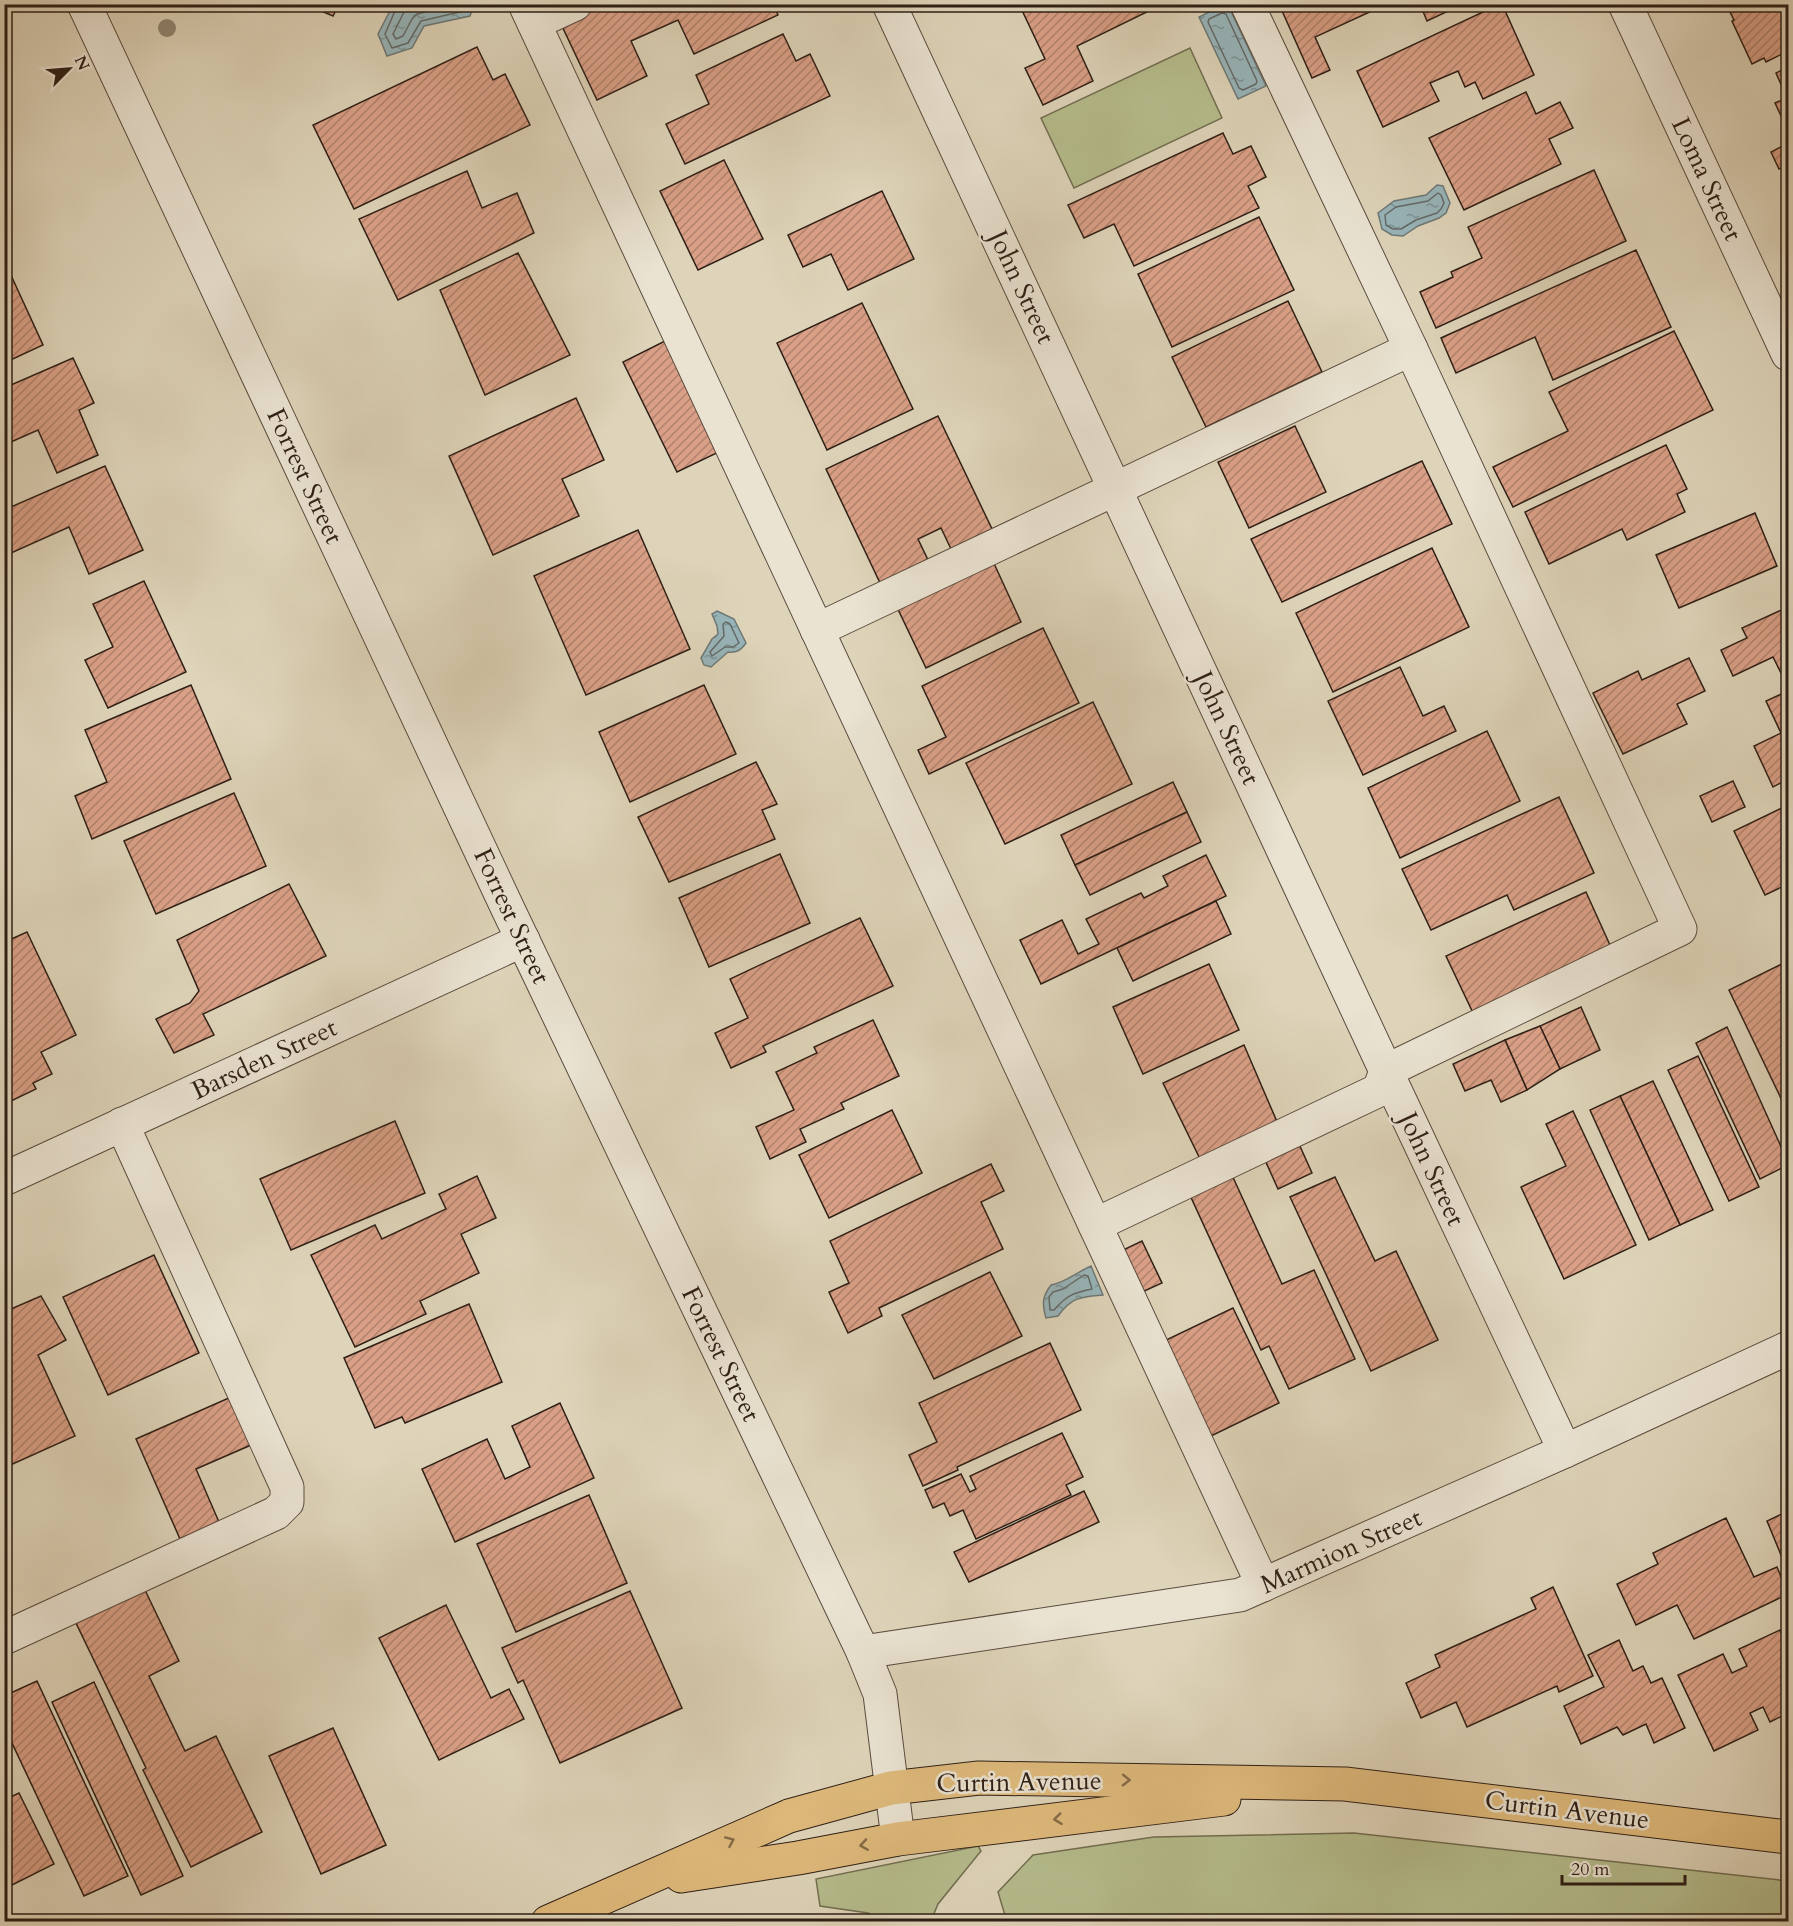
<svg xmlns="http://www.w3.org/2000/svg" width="1793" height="1926" font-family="Cardo,serif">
<defs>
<pattern id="water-ripples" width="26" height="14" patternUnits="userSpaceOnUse" patternTransform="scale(1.5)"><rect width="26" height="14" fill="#98b5ba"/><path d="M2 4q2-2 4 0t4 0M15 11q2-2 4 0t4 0" fill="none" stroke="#7c9396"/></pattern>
<pattern id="building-hatch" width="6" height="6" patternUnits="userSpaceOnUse" patternTransform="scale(1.5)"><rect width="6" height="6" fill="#daa087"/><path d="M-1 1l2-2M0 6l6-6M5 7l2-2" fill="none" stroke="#b1826d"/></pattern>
</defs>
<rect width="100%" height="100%" fill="#ded4b9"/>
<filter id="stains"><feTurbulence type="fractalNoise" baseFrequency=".00333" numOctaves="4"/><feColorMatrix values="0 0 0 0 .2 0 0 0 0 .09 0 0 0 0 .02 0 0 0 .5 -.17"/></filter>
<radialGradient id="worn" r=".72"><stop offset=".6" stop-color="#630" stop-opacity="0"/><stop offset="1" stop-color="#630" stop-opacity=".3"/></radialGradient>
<g fill="#b5bc8c" stroke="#726e51" stroke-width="1.5">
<path d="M 1190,48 L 1222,118 L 1074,188 L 1041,118 Z"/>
<path d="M 1354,1833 L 1788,1881 L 1788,1921 L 1007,1922 L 998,1892 L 1033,1855 L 1154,1837 Z"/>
<path d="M 978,1846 L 981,1851 L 938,1904 L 931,1921 L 882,1921 L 868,1913 L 820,1906 L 816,1879 Z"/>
</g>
<g fill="url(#water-ripples)" stroke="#6e7978" stroke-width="1.5">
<path d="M 1225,4 L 1228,5 L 1266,86 L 1238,99 L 1199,17 Z"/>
<path d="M 393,5 L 393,4 L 474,5 L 470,16 L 424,26 L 412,48 L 387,56 L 378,34 Z"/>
<path d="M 1437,185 L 1443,186 L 1450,203 L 1446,213 L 1439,218 L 1418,226 L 1403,236 L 1392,235 L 1382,229 L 1378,213 L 1394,201 L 1426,195 Z"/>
<path d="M 717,611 L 734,619 L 746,643 C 741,650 737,653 728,652 L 711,667 L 704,665 L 701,658 L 712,639 L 718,634 L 717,626 L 712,614 Z"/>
<path d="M 1091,1266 L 1103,1295 C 1080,1297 1072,1297 1058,1316 L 1046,1318 C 1042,1304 1042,1297 1051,1285 C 1065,1283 1077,1272 1091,1266 Z"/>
</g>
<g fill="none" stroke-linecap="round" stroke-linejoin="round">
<g stroke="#636a68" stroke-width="1.5">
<path d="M 398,4 L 385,34 L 392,48 L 408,43 L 421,21 L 464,11 L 468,4"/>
<path d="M 406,4 L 404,12 L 393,34 L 396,39 L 403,36 L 412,19 L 417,14 L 459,4"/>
<path d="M 1222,13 L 1226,14 L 1257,81 L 1256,84 L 1243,90 L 1239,88 L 1208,22 L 1209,19 Z"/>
<path d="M 1438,193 L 1441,195 L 1444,203 L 1441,209 L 1437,213 L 1416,220 L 1401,229 L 1393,229 L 1386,225 L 1385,215 L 1396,207 L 1428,201 Z"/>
<path d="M 726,622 L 730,624 L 739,643 L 733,647 L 725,647 L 712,656 L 710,652 L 724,636 L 723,624 Z"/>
<path d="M 1084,1275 L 1088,1276 L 1092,1289 C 1073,1293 1067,1295 1054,1310 L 1050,1310 L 1049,1297 L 1053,1292 L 1063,1289 Z"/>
</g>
</g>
<g fill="url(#building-hatch)" stroke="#2e1f16" stroke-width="1.5">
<path d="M 305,4 L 339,4 L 333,16 Z"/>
<path d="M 604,4 L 773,4 L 778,15 L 694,54 L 678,20 L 631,41 L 647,76 L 597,100 L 561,24 Z"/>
<path d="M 1019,4 L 1163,4 L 1077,46 L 1093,81 L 1043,105 L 1025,68 L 1045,59 Z"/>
<path d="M 1279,4 L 1387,4 L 1315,37 L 1330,70 L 1312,78 Z"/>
<path d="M 1420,4 L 1463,4 L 1427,21 Z"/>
<path d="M 1500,4 L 1502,4 L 1534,75 L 1483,99 L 1475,82 L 1465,87 L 1458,71 L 1430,83 L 1439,101 L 1383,127 L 1357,71 Z"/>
<path d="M 1726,4 L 1788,4 L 1788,51 L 1766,62 L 1764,58 L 1752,64 L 1732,21 L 1734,20 Z"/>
<path d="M 783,34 L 796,61 L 810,54 L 830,96 L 685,164 L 666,124 L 709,104 L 696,75 Z"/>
<path d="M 477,47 L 493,80 L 505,74 L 530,125 L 354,209 L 313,125 Z"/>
<path d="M 1788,67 L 1788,131 L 1775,103 L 1787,98 L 1776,73 Z"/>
<path d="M 1526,92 L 1536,114 L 1560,102 L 1573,128 L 1549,139 L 1561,164 L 1464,210 L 1429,138 Z"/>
<path d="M 1223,133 L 1233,154 L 1251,146 L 1266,177 L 1248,186 L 1259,208 L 1134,266 L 1114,224 L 1084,238 L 1068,205 Z"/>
<path d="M 1788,143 L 1788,165 L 1779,169 L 1771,152 Z"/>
<path d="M 724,160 L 763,239 L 698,270 L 660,191 Z"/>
<path d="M 1594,170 L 1626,241 L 1436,328 L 1420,292 L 1453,277 L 1451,272 L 1482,258 L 1468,227 Z"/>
<path d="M 467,171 L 482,208 L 517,193 L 534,233 L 398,300 L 359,219 Z"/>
<path d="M 882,191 L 914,259 L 848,290 L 831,254 L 803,267 L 788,235 Z"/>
<path d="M 1259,217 L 1294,290 L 1172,347 L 1138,274 Z"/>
<path d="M 1636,250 L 1671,327 L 1553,380 L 1535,337 L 1456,373 L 1441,338 Z"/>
<path d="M 518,253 L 570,355 L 485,395 L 440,290 Z"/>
<path d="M 4,260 L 43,345 L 4,363 Z"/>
<path d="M 1288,301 L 1322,372 L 1206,427 L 1172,357 Z"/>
<path d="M 862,303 L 913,409 L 827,450 L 777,343 Z"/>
<path d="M 1674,331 L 1713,410 L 1513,507 L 1493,467 L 1568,431 L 1549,392 Z"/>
<path d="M 669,339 L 723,450 L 677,472 L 623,362 Z"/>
<path d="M 73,358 L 94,403 L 79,410 L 98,455 L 57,473 L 38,430 L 4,445 L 4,388 Z"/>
<path d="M 576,398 L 604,460 L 562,479 L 579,516 L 493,555 L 449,456 Z"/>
<path d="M 938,416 L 993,531 L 952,551 L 941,528 L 918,539 L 929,562 L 881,585 L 826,469 Z"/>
<path d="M 1295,426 L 1326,492 L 1249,528 L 1218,462 Z"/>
<path d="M 1666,445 L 1687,489 L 1677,494 L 1685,512 L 1627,540 L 1622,529 L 1549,564 L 1525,512 Z"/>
<path d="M 1422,461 L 1452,524 L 1282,602 L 1251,539 Z"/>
<path d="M 105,466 L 143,550 L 89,574 L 69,527 L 11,553 L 4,538 L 4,510 Z"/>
<path d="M 1755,513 L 1777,566 L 1679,608 L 1656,555 Z"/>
<path d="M 638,530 L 690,649 L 586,695 L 534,576 Z"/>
<path d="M 1432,548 L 1469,627 L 1333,692 L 1296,613 Z"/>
<path d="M 991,557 L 1021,622 L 926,668 L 895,603 Z"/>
<path d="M 144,581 L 186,672 L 108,708 L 85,660 L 113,647 L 93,604 Z"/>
<path d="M 1788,607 L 1788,669 L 1781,673 L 1773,657 L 1733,676 L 1721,650 L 1747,638 L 1742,628 Z"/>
<path d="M 1043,628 L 1079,703 L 929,774 L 918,750 L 946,737 L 922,686 Z"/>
<path d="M 1689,658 L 1705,691 L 1677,704 L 1687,724 L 1623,754 L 1593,693 L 1638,671 L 1642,680 Z"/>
<path d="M 1400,667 L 1423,716 L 1444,706 L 1456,731 L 1363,775 L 1328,701 Z"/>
<path d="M 191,685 L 231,779 L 92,839 L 75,796 L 107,782 L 85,730 Z"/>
<path d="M 704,685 L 736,754 L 630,802 L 599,732 Z"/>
<path d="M 1788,691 L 1788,779 L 1773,787 L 1754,746 L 1781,733 L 1766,701 Z"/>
<path d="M 1093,702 L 1132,784 L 1005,844 L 966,763 Z"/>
<path d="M 1487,731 L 1520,801 L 1400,858 L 1368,788 Z"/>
<path d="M 756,762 L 777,804 L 762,810 L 775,839 L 669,882 L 638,817 Z"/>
<path d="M 1733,781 L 1745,807 L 1712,822 L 1700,796 Z"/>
<path d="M 1173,782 L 1187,812 L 1075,865 L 1061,835 Z"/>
<path d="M 234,793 L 266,866 L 156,914 L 124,841 Z"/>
<path d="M 1559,797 L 1594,873 L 1514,910 L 1507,895 L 1431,930 L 1402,869 Z"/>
<path d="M 1788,805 L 1788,884 L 1765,895 L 1734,831 Z"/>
<path d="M 1187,812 L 1201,842 L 1090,895 L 1075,865 Z"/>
<path d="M 780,854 L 810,923 L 709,967 L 679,898 Z"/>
<path d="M 1206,855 L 1226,896 L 1041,984 L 1020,940 L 1062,920 L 1078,954 L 1099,944 L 1086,919 L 1141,893 L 1144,898 L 1168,886 L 1163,876 Z"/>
<path d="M 289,884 L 326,956 L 203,1014 L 214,1035 L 174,1053 L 156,1019 L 190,1003 L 199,991 L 177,940 Z"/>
<path d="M 1586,892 L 1614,954 L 1475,1017 L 1446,956 Z"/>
<path d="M 1216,901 L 1231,934 L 1133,981 L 1117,948 Z"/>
<path d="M 860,918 L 893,986 L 763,1046 L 766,1052 L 731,1068 L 715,1033 L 748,1018 L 730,979 Z"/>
<path d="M 27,932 L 76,1035 L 41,1052 L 52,1074 L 33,1083 L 36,1089 L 11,1101 L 4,1088 L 4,937 L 7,941 Z"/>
<path d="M 1788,961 L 1788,1113 L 1729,990 Z"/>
<path d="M 1209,964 L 1239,1030 L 1143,1074 L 1113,1007 Z"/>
<path d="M 1581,1007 L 1600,1050 L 1560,1069 L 1540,1026 Z"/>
<path d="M 873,1020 L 899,1076 L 841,1103 L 844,1109 L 800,1129 L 806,1142 L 770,1159 L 756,1127 L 794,1110 L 776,1072 L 817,1053 L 814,1047 Z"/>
<path d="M 1540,1026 L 1560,1069 L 1527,1090 L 1505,1040 Z"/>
<path d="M 1727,1027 L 1788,1162 L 1788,1165 L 1760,1179 L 1696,1043 Z"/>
<path d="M 1505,1040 L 1527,1090 L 1501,1102 L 1491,1080 L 1465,1091 L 1453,1064 Z"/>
<path d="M 1244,1045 L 1281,1131 L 1204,1167 L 1163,1083 Z"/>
<path d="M 1698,1056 L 1759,1187 L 1729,1201 L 1668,1070 Z"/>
<path d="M 1653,1081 L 1713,1210 L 1680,1225 L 1620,1096 Z"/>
<path d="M 1620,1096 L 1680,1225 L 1649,1240 L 1590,1110 Z"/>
<path d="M 892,1110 L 922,1173 L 829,1218 L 799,1155 Z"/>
<path d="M 1573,1111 L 1636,1245 L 1564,1279 L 1521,1187 L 1566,1166 L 1546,1124 Z"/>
<path d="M 395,1121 L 425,1193 L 291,1250 L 260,1179 Z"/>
<path d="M 1299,1144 L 1312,1173 L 1278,1189 L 1265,1160 Z"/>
<path d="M 991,1164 L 1004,1191 L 981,1202 L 1003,1249 L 879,1308 L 882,1316 L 848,1333 L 829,1292 L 849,1283 L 830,1241 Z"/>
<path d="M 1231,1173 L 1282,1284 L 1314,1270 L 1355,1359 L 1289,1389 L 1269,1346 L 1261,1350 L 1189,1193 Z"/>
<path d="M 477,1176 L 496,1218 L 461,1234 L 479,1273 L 420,1301 L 426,1314 L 355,1347 L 311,1255 L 375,1225 L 382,1239 L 446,1209 L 439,1194 Z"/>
<path d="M 1335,1177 L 1375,1261 L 1396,1251 L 1438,1340 L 1371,1371 L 1290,1197 Z"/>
<path d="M 1142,1241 L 1162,1283 L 1140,1293 L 1121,1251 Z"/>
<path d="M 154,1255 L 199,1353 L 108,1395 L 63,1297 Z"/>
<path d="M 990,1272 L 1022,1336 L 934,1379 L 902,1315 Z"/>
<path d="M 41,1296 L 66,1340 L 38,1355 L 75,1436 L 6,1467 L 4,1463 L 4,1312 Z"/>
<path d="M 469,1304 L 502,1382 L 405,1423 L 402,1417 L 375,1428 L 344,1358 Z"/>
<path d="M 1233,1308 L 1279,1403 L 1211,1436 L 1164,1341 Z"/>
<path d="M 1050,1343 L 1081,1410 L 957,1467 L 958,1470 L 923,1486 L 909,1455 L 937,1442 L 919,1403 Z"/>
<path d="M 231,1397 L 251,1445 L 196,1469 L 219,1522 L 180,1539 L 136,1439 Z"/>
<path d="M 560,1403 L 594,1478 L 455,1542 L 422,1469 L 487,1439 L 505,1479 L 530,1467 L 512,1426 Z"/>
<path d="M 1062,1433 L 1083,1477 L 1066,1485 L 1071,1495 L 976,1539 L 963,1510 L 950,1516 L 944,1503 L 933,1508 L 925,1490 L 961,1474 L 970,1492 L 976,1489 L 970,1476 Z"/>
<path d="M 1084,1491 L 1099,1522 L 969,1582 L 954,1552 Z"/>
<path d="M 589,1495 L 627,1583 L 516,1632 L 477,1544 Z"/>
<path d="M 1788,1511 L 1788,1572 L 1767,1521 Z"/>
<path d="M 1726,1518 L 1754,1577 L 1777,1567 L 1788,1594 L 1694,1639 L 1677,1605 L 1636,1625 L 1617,1584 L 1658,1564 L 1653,1553 Z"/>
<path d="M 1553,1587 L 1593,1676 L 1559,1692 L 1557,1686 L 1467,1727 L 1456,1702 L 1421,1718 L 1406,1683 L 1440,1667 L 1435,1655 L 1536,1609 L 1531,1598 Z"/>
<path d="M 144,1588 L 179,1661 L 149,1676 L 185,1751 L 216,1736 L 262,1832 L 191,1867 L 143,1770 L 146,1768 L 75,1621 Z"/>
<path d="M 630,1591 L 682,1708 L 560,1763 L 523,1680 L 518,1683 L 502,1648 Z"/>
<path d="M 446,1605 L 491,1698 L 509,1689 L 524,1719 L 439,1760 L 379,1638 Z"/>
<path d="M 1780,1630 L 1788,1649 L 1788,1713 L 1770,1722 L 1763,1707 L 1750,1713 L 1758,1730 L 1714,1751 L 1678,1675 L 1723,1654 L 1732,1673 L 1747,1666 L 1739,1649 Z"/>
<path d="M 1619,1640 L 1633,1671 L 1643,1666 L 1651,1683 L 1662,1678 L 1685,1728 L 1654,1743 L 1646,1724 L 1623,1735 L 1617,1727 L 1581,1744 L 1564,1706 L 1604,1687 L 1588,1655 Z"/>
<path d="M 37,1681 L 128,1876 L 84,1896 L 4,1726 L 4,1696 Z"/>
<path d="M 94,1682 L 183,1876 L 141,1895 L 52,1702 Z"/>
<path d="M 333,1728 L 386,1845 L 321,1874 L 269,1756 Z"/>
<path d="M 19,1793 L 54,1864 L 4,1889 L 4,1800 Z"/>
</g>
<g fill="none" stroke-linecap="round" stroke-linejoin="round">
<defs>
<g id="minor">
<path d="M 84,4 L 507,907 L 863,1652 L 880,1694 L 898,1839"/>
<path d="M 525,4 L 1263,1585"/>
<path d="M 889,4 L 1386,1071 L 1565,1451"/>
<path d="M 1625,4 L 1788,354"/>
<path d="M 534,23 L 575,4"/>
<path d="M 817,630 L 1411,349"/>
<path d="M 4,1179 L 523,940"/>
<path d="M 1095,1225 L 1379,1090 L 1386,1071 L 1680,929 L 1411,349 L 1247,4"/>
<path d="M 4,1638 L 276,1513 L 287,1502 L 287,1487 L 122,1124"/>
<path d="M 863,1652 L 1240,1595 L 1565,1451 L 1788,1348"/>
</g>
<g id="major">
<path d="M 681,1876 L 798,1858 L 898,1839 L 1224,1799"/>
<path d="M 548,1922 L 789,1816 L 891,1788 L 979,1778 L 1345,1784 L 1788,1837"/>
</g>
</defs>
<use href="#minor" stroke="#5a4c3f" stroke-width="35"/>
<use href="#major" stroke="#2e1f16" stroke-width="35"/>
<use href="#minor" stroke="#eae3d2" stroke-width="33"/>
<use href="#major" stroke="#dfba7c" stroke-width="33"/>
</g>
<circle fill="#908670" cx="167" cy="28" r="9"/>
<defs><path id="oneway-chevron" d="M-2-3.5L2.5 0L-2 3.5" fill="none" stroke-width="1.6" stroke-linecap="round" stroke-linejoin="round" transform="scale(1.5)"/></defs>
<g stroke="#866c49">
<use href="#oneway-chevron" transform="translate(1126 1780) rotate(1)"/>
<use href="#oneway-chevron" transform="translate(1058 1819) rotate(173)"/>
<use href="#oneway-chevron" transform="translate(730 1841) rotate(-24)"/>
<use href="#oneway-chevron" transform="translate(864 1845) rotate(171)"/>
</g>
<g text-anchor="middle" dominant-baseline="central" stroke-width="5" stroke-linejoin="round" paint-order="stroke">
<g font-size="26" fill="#2e1f16" stroke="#eae3d2">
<text transform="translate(1707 179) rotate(65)">Loma Street</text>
<text transform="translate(1022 287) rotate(65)">John Street</text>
<text transform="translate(305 476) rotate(65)">Forrest Street</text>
<text transform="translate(1227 728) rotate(65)">John Street</text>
<text transform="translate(512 916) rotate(65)">Forrest Street</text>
<text transform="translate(264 1059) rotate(-25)">Barsden Street</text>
<text transform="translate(1432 1169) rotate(65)">John Street</text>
<text transform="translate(721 1354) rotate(64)">Forrest Street</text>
<text transform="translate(1341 1551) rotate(-24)">Marmion Street</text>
<text transform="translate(1019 1782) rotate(-1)">Curtin Avenue</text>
<text transform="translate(1567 1810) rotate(7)">Curtin Avenue</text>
</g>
</g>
<rect width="1793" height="1926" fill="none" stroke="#ded4b9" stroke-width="24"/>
<rect x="6" y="6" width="1781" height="1914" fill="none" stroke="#2e1f16" stroke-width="3"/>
<rect x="12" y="12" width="1769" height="1902" fill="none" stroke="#2e1f16" stroke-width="1.5"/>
<g transform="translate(69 69) rotate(65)" stroke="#eae3d2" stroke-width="4.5" paint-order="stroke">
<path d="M0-4.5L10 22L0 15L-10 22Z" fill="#2e1f16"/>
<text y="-9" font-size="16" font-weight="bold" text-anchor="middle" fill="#2e1f16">N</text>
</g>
<path d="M1562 1875v9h123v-9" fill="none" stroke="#2e1f16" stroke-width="3"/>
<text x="1571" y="1875" font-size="18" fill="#2e1f16" stroke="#eae3d2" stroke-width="4.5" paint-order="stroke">20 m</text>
<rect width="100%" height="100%" filter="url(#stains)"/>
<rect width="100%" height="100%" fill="url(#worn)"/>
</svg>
